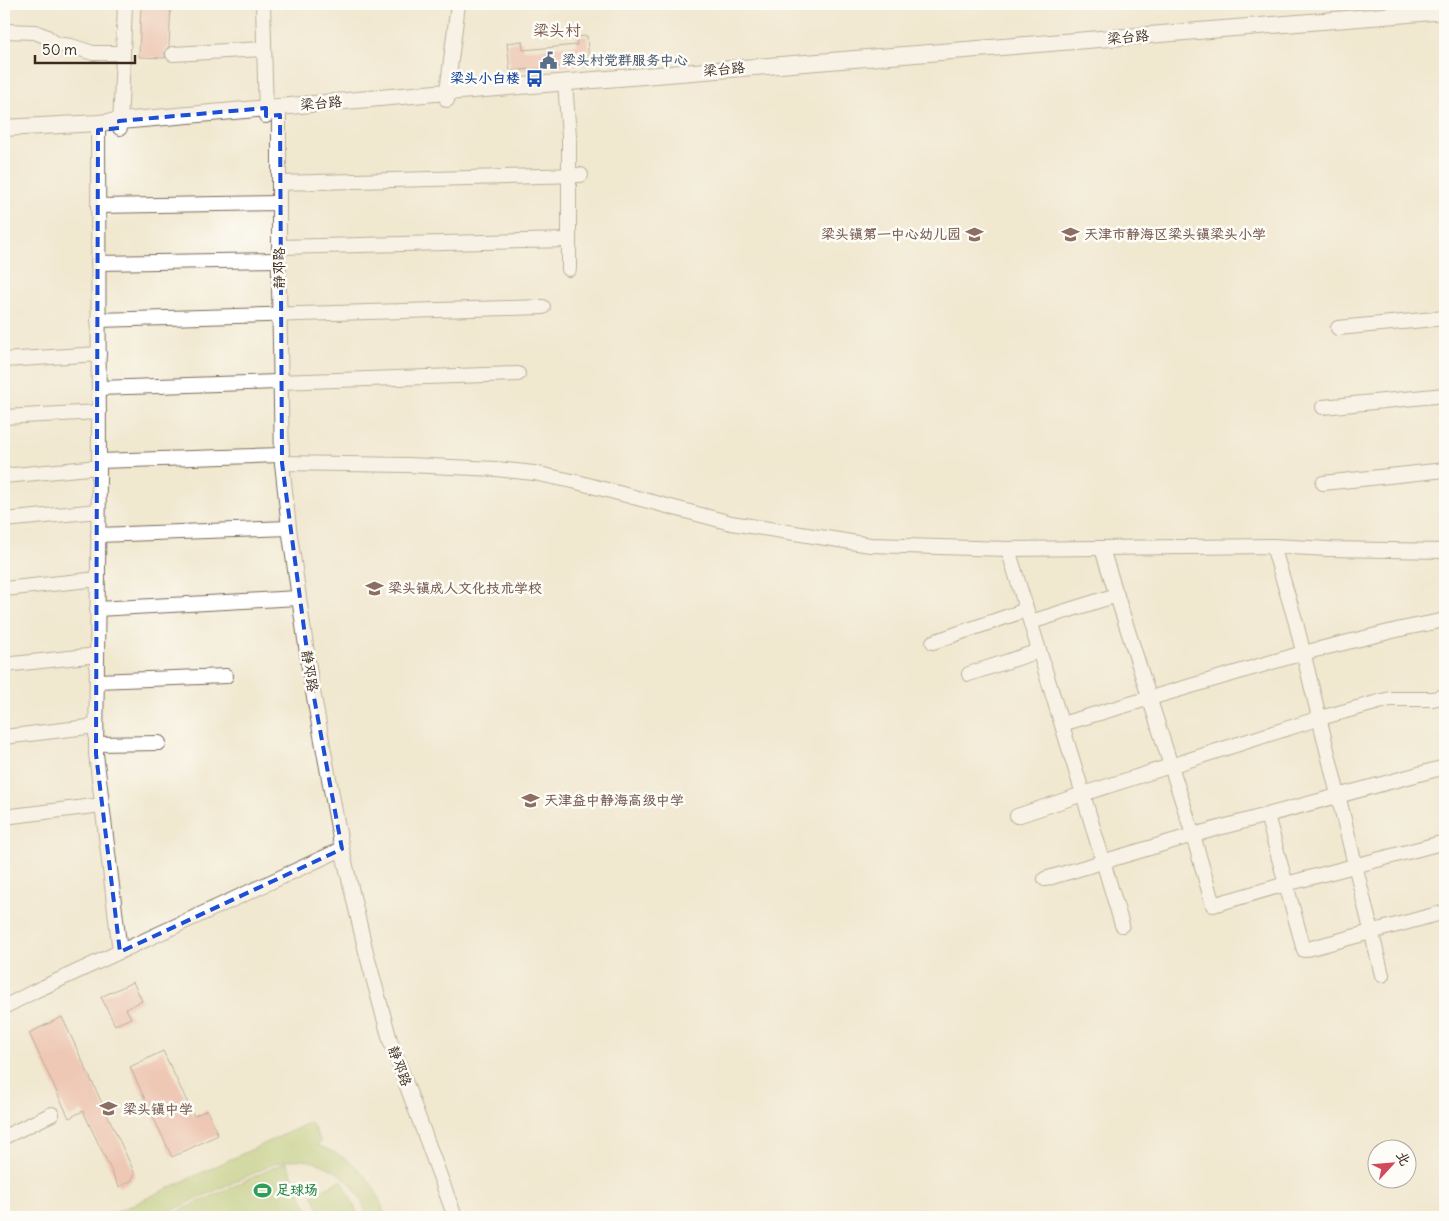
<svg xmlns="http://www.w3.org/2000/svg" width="1449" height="1221" font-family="Delius,'LXGW WenKai TC',sans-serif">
<rect width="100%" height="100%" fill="#fdfcf7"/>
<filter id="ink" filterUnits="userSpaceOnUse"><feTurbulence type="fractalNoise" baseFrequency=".02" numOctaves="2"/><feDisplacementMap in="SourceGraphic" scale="10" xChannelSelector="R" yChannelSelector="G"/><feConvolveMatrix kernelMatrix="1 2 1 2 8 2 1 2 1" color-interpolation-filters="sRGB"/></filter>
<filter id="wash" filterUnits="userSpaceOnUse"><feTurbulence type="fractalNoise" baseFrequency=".0096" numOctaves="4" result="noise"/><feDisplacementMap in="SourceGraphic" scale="20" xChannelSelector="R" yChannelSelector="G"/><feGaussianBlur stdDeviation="1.12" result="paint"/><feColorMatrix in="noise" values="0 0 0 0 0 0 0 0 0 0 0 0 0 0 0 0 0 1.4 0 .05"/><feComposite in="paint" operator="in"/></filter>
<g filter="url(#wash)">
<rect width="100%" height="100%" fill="#f1e8d0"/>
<g fill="#aec86d" stroke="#747946">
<path d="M 311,1122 L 321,1142 L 316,1145 C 351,1156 377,1180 385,1217 L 367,1217 C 359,1176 313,1149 274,1164 L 157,1217 L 106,1217 Z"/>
<path d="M 286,1162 L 311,1217 L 166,1217 Z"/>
<path d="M 342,1180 L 359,1217 L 323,1217 L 312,1194 Z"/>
</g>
<g id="blocks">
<g fill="#eda195">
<path d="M 141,4 L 171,4 L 169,46 L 165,51 L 165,58 L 139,57 Z"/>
<path d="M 587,36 L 589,64 L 510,71 L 507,43 L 522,41 L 523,50 L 577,45 L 576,37 Z"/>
<path d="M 133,982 L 142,1001 L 126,1009 L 131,1018 L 115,1025 L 101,997 Z"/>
<path d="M 62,1017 L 135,1174 L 131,1181 L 119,1187 L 83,1111 L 69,1118 L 29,1033 Z"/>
<path d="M 163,1051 L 194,1116 L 207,1110 L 218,1135 L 172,1157 L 130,1067 Z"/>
</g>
</g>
</g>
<g filter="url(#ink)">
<use href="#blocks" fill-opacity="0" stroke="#7b6c5c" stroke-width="1"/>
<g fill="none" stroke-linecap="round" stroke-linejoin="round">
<defs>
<g id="minor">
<path d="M 263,4 L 266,116"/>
<path d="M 4,31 L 35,32 L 47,37 L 56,44 L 71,46 L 93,53 L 122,53"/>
<path d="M 173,54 L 264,49"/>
<path d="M 565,82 L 569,136 L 569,269"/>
<path d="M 447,100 L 447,92 L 458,4"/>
<path d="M 279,107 L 279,285 L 282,463 L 289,528 L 311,681 L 342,849 L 366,952 L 390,1040 L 455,1217"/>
<path d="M 98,123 L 99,475 L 96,754 L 120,952"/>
<path d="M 120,128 L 125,4"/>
<path d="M 279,183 L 581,175"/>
<path d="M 98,206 L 279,203"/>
<path d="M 279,247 L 569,240"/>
<path d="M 98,263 L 279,260"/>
<path d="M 98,320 L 543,307"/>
<path d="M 1338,328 L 1445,318"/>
<path d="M 4,360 L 99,354"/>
<path d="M 99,388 L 518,374"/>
<path d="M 1323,407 L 1445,395"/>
<path d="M 4,417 L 99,412"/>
<path d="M 99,461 L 282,455"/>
<path d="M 282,463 L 408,465 L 496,469 L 534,473 L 577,482 L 731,523 L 870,545 L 1008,549 L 1273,546 L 1328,549 L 1445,551"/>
<path d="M 4,476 L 99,467"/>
<path d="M 1323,483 L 1445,470"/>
<path d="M 4,520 L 98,511"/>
<path d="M 98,535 L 289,528"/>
<path d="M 1273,546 L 1296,623 L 1382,975"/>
<path d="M 1008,549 L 1083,794 L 1122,925"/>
<path d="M 1102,549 L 1193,835 L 1213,905 L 1286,884 L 1445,842"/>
<path d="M 4,589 L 98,579"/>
<path d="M 97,609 L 298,598"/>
<path d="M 1031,622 L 1117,595"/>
<path d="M 933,642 L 1026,610"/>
<path d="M 4,665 L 97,655"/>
<path d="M 969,674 L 1039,651"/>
<path d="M 97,681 L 226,676"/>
<path d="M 1062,724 L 1303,653 L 1401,629 L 1445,620"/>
<path d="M 4,737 L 96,726"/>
<path d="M 96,744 L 159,743"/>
<path d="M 1267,815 L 1304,950 L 1445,912"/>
<path d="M 1017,816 L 1083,794 L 1320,718 L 1390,699 L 1433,699 L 1445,696"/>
<path d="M 4,817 L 102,805"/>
<path d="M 1045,879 L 1193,835 L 1445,767"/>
<path d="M 4,1007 L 35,991 L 342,849"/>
<path d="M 4,1137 L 52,1114"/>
</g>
<path id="major" d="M 4,128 L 98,123 L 447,92 L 1445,11"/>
</defs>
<use href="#minor" stroke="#7b6c5c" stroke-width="16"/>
<use href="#major" stroke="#7b6c5c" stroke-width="18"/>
<use href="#minor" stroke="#fff" stroke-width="14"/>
<use href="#major" stroke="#fff" stroke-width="16"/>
</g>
</g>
<path d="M0 0H1449V1221H0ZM 266,108 L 266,116 L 280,115 L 282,463 L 311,681 L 342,849 L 120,952 L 96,754 L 98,130 L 120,128 L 119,121 Z" fill="#f1e8d0" fill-opacity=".55" fill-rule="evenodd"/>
<path fill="none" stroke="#1d4ed8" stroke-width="4" stroke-dasharray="10 6" stroke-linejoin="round" d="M 266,108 L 266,116 L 280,115 L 282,463 L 311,681 L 342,849 L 120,952 L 96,754 L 98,130 L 120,128 L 119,121 Z"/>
<defs>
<symbol id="civic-bare" viewBox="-9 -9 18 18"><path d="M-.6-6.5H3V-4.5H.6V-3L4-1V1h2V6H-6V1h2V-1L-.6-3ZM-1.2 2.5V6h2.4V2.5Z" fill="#5c6f8a" stroke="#fdfcf7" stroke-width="2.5" paint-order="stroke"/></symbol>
<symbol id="bus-bare" viewBox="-9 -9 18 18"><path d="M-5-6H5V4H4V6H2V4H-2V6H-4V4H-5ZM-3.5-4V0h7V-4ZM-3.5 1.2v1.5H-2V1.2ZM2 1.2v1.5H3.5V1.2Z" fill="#1a4fb4" stroke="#fdfcf7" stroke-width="2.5" paint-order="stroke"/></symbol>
<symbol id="school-bare" viewBox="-9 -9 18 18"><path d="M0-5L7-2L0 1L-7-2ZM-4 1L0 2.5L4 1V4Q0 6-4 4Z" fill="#8d6e63" stroke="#fdfcf7" stroke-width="2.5" paint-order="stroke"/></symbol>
<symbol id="stadium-bare" viewBox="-9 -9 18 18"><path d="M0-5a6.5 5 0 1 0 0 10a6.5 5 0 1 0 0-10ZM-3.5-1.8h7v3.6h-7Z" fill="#2e9e5b" stroke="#fdfcf7" stroke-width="2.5" paint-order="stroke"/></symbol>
</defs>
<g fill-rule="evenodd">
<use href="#civic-bare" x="536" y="48" width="25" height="25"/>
<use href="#bus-bare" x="522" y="66" width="25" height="25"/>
<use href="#school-bare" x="962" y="222" width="25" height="25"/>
<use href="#school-bare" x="1058" y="222" width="25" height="25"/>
<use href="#school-bare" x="362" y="576" width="25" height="25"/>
<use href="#school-bare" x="518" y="788" width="25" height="25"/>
<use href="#school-bare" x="96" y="1096" width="25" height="25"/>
<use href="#stadium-bare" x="250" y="1178" width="25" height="25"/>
</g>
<g text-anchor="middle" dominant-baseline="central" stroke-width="5" stroke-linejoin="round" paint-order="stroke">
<g font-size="14" fill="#3b2a1e" stroke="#fdfcf7">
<text transform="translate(1128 37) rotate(-5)">梁台路</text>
<text transform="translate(724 69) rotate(-5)">梁台路</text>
<text transform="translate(321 103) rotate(-5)">梁台路</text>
<text transform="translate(279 268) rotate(-90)">静邓路</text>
<text transform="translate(310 671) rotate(81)">静邓路</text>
<text transform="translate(400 1066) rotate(70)">静邓路</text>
</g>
<g font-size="14" font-weight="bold" fill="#4e5e75" stroke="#fdfcf7" text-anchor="start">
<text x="562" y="60">梁头村党群服务中心</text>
</g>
<g font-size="14" font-weight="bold" fill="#164399" stroke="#fdfcf7" text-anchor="end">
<text x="520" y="78">梁头小白楼</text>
</g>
<g font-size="14" font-weight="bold" fill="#785e54" stroke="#fdfcf7" text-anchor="start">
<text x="961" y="234" text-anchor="end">梁头镇第一中心幼儿园</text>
<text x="1084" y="234">天津市静海区梁头镇梁头小学</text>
<text x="388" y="588">梁头镇成人文化技术学校</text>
<text x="544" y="800">天津益中静海高级中学</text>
<text x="123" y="1109">梁头镇中学</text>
</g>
<g font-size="14" font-weight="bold" fill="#27864d" stroke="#fdfcf7" text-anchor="start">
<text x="276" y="1190">足球场</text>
</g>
<g font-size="16" fill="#795448" stroke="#fdfcf7">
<text x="557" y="30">梁头村</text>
</g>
</g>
<rect width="1449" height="1221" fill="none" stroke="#fdfcf7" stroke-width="20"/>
<g transform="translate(1392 1164) rotate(64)"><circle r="24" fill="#fdfcf7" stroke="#afa8a0"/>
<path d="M0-4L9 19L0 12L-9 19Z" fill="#d1495b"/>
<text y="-8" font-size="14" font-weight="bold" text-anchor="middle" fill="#3b2a1e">北</text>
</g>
<path d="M35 55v8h100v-8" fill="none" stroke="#3b2a1e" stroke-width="2.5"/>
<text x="42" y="55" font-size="15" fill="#3b2a1e" stroke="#fdfcf7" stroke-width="4" paint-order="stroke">50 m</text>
</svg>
